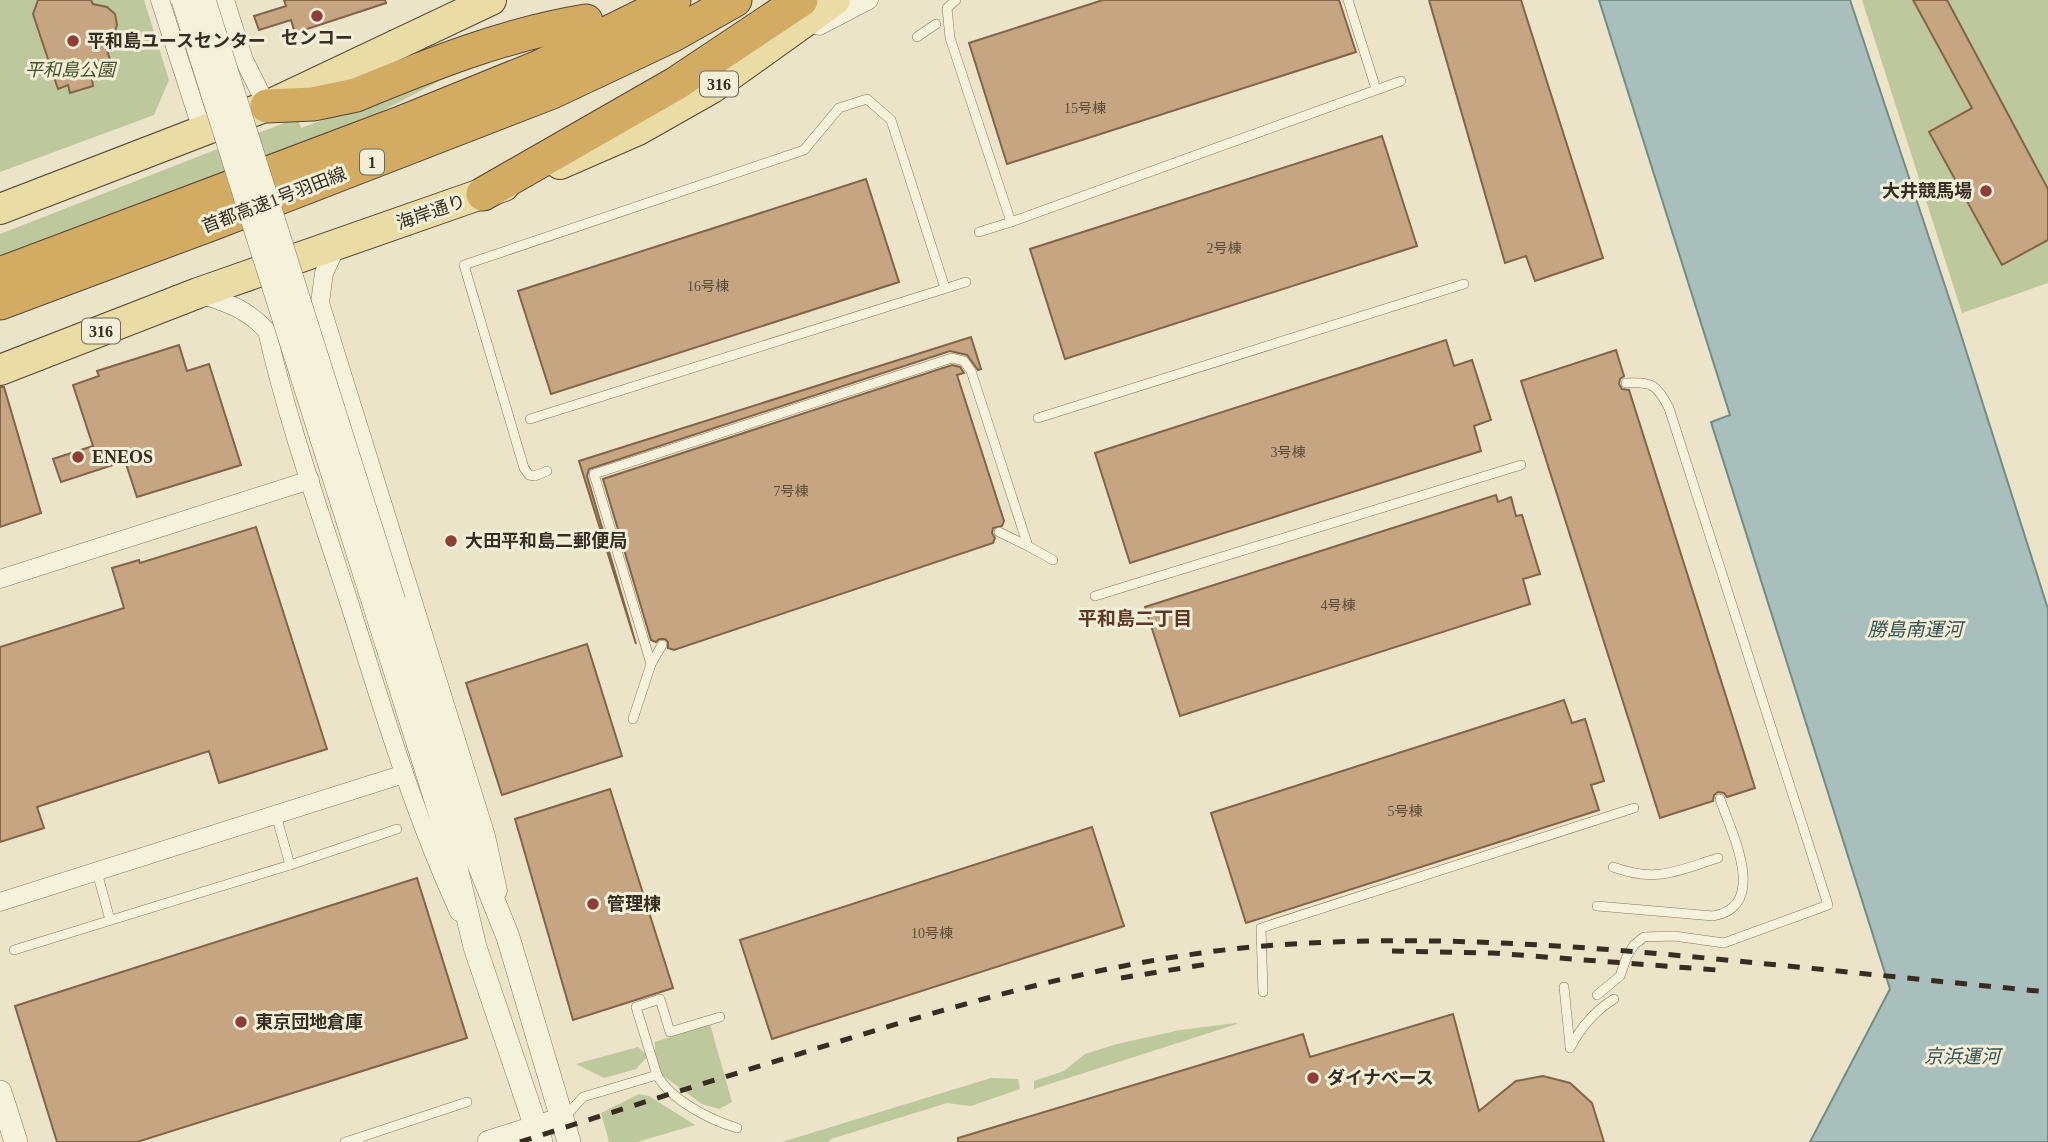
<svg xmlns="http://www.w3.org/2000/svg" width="2048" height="1142" font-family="'Times New Roman','Noto Sans JP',serif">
<rect width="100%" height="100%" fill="#ebe4c9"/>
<g fill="#bec89d">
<path d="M 0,0 L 144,0 L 169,80 L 154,115 L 0,172 Z"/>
<path d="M 1862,0 L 2048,0 L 2048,283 L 1962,313 Z"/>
<path d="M 466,67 L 365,120 L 0,262 L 0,234 L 297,118 L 301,128 Z"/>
<path d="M 1236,1023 L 1237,1024 L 1034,1089 L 1034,1081 L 1064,1071 L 1085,1054 L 1117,1044 L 1180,1030 Z"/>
<path d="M 710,1024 L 732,1102 L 719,1109 L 702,1104 L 658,1072 L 655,1058 L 655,1042 Z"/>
<path d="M 638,1047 L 648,1056 L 636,1069 L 604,1078 L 576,1064 Z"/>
<path d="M 991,1078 L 1018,1079 L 1020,1089 L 971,1106 L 947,1103 L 831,1139 L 828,1142 L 782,1142 Z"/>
<path d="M 639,1094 L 649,1096 L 695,1125 L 637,1142 L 609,1142 L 601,1113 Z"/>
</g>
<path fill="#a9bfbb" stroke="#708d89" stroke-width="2" d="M 1599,0 L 1850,0 L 1956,319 L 2048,609 L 2048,1142 L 1810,1142 L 1890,989 L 1711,422 L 1730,415 Z"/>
<g fill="#c5a582" stroke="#826547" stroke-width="2">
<path d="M 38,0 L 91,0 L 93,4 L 107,7 L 115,14 L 117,25 L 114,34 L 105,44 L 114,72 L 92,79 L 93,86 L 70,93 L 68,85 L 58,89 L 33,14 Z"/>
<path d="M 284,0 L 385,0 L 386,3 L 295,33 L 291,20 L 259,30 L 254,16 L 286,6 Z"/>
<path d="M 1103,0 L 1339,0 L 1356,52 L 1007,164 L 969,43 Z"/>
<path d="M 1429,0 L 1521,0 L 1603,258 L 1535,281 L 1526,256 L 1505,263 Z"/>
<path d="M 1913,0 L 1947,0 L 2048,189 L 2048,240 L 2002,265 L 1929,132 L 1972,108 Z"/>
<path d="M 1382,136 L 1417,246 L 1065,359 L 1030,249 Z"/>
<path d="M 866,179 L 899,282 L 551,394 L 518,291 Z"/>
<path d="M 971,337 L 981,369 L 978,370 L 967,355 L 950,351 L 589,469 L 587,476 L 636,644 L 579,461 Z"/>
<path d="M 1446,340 L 1454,366 L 1472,360 L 1491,420 L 1474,426 L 1481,451 L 1130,563 L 1095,453 Z"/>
<path d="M 179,345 L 187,371 L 209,364 L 241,465 L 137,497 L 125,461 L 61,482 L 53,459 L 93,446 L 73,385 L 99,376 L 97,371 Z"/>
<path d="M 1616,350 L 1624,376 L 1620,379 L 1619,384 L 1622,389 L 1629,390 L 1755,788 L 1727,797 L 1724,793 L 1718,792 L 1714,795 L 1713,801 L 1660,818 L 1521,381 Z"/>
<path d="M 952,365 L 960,367 L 964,373 L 957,375 L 1004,521 L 1002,526 L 993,528 L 992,533 L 995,538 L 993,543 L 674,650 L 668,648 L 668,642 L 665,639 L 659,639 L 656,642 L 651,640 L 603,479 Z"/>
<path d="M 0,387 L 4,387 L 41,513 L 0,527 Z"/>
<path d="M 1496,495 L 1498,502 L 1511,497 L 1516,516 L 1522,515 L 1540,574 L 1523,579 L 1530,604 L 1180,716 L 1145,607 Z"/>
<path d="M 256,527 L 327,749 L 219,783 L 209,751 L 37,807 L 44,828 L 0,842 L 0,647 L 124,608 L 112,568 L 139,560 L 140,563 Z"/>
<path d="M 587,644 L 622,756 L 502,795 L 466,683 Z"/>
<path d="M 1564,700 L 1572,723 L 1585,719 L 1604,781 L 1591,785 L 1599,810 L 1246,923 L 1211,813 Z"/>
<path d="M 610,789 L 673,988 L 573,1020 L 515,819 Z"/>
<path d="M 1092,827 L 1124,926 L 772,1039 L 740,940 Z"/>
<path d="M 417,878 L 467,1038 L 137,1142 L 57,1142 L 15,1006 Z"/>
<path d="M 1453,1014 L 1479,1111 L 1516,1081 L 1543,1076 L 1570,1083 L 1592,1103 L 1604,1142 L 958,1142 L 958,1138 L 1303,1034 L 1310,1057 Z"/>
</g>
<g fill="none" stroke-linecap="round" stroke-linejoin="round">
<defs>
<g id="service">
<path d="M 956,0 L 947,8 L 950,38 L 1011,222 L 979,232"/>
<path d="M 1348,0 L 1376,89"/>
<path d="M 917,37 L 936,24"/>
<path d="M 1011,222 L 1401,81"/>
<path d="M 1038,418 L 1464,284"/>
<path d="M 530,419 L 966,282"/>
<path d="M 547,471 L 535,476 L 529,475 L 524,468 L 464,265 L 804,150 L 839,108 L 867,99 L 891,120 L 945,288"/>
<path d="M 999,532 L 1028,546"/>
<path d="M 1095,596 L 1521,465"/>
<path d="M 651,664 L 662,645"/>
<path d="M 633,719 L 651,664 L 594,474 L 952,358 L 964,361 L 971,371 L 1028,546 L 1053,560"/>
<path d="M 290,865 L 397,829"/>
<path d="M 1613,867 C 1657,883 1676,871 1718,858"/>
<path d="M 97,872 L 110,920"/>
<path d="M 1597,906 L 1713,916 C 1770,906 1731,832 1720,799"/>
<path d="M 14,950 L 290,865 L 276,815"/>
<path d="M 1564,987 L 1570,1046"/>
<path d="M 1263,992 L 1261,928 L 1634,808"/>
<path d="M 1597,995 L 1620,976 L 1627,956 L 1634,945 L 1644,937 L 1674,936 L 1724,943 L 1828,905 L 1669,408 C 1657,385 1652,381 1626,383"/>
<path d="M 1570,1048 C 1581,1027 1594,1011 1614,999"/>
<path d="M 657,1075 L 636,1007 L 660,999 L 670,1032 L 720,1017"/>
<path d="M 564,1118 L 583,1097 L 657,1075 C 671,1100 710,1120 737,1128"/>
<path d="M 358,1138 L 467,1102"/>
<path d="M 345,1142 L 358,1138 L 359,1142"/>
</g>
<g id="minor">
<path d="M 160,0 L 202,130"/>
<path d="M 225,0 L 244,60 L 267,106"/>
<path d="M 819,26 L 869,0"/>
<path d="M 337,245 L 324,273 L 320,303 L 486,836 L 498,891"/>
<path d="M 198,293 C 227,303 246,308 267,331 C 288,423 320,512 349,602 C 382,707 413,812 459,912"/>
<path d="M 0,579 L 310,480"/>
<path d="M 0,902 L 404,774"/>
</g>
<g id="tertiary">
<path d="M 394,601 L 470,842 L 508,937 L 569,1142"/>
<path d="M 375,607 L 452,851 L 475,947 L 541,1142"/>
<path d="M 0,1092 L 16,1142"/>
<path d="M 489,1142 L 550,1123"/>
</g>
<g id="primary">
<path d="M 560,164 L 638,130 L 712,88 L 835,0"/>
<path d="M 0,209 L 267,106 L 491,0"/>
<path d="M 0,370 L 198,293 L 504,186"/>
</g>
<g id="motorway">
<path d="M 267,106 L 313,104 L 356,95 C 431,64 506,34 586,21"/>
<path d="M 483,194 L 675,84 L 801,0"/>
<path d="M 0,274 L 398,124 L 539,67 L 674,0"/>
<path d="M 0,303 L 214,223 L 552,92 L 671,36 L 735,0"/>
</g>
</defs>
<use href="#service" stroke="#85785f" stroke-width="10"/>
<use href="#minor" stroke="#85785f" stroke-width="19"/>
<use href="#tertiary" stroke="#85785f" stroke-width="24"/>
<use href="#primary" stroke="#544633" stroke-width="32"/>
<use href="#motorway" stroke="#544633" stroke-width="35"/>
<use href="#service" stroke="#f6f1db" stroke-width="9"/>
<use href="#minor" stroke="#f6f1db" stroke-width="18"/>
<use href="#tertiary" stroke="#f6f1db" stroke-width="23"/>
<use href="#primary" stroke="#eadca5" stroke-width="30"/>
<use href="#motorway" stroke="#d1ac62" stroke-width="33"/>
<g stroke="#372e21" stroke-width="5" stroke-dasharray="12 12" stroke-linecap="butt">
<path d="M 1392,951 L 1493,953 L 1717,970"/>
<path d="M 1121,978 L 1214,963"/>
<path d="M 520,1142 C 627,1107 734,1074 841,1041 C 983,997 1127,956 1276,945 C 1430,934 1583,946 1737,961 C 1840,971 1944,982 2048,992"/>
</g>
<defs>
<g id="tertiary-bridge">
<path d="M 183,0 L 375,607"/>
<path d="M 204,0 L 394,601"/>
</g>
</defs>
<use href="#tertiary-bridge" stroke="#85785f" stroke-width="24" stroke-linecap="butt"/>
<use href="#tertiary-bridge" stroke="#f6f1db" stroke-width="23"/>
</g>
<g fill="#8f3e35" stroke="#f3eed8" stroke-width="2.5">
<circle cx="317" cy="16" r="7"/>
<circle cx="73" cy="41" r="7"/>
<circle cx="1986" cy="191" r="7"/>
<circle cx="78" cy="457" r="7"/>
<circle cx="451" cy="541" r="7"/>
<circle cx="593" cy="904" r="7"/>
<circle cx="241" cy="1022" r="7"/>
<circle cx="1313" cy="1078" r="7"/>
</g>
<g text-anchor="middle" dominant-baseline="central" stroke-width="6" stroke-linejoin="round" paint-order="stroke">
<g font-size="14" fill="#5a4c39">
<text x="1085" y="108">15号棟</text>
<text x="1224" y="248">2号棟</text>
<text x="708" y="286">16号棟</text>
<text x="1288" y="452">3号棟</text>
<text x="791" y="491">7号棟</text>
<text x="1338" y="605">4号棟</text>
<text x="1405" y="811">5号棟</text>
<text x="932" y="933">10号棟</text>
</g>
<g fill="#f3eed8" stroke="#6f6858" stroke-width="2">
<rect x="700" y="71.5" width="38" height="25" rx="5"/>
<rect x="360" y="149.5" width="24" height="25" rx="5"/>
<rect x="82" y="318.5" width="38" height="25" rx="5"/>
</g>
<g font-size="16" font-weight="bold" fill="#372e21">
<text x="719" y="84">316</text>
<text x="372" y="162">1</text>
<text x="101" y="331">316</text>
</g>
<g font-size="18" font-weight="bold" fill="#372e21" stroke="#f3eed8" text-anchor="start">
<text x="317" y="38" text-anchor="middle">センコー</text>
<text x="87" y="41">平和島ユースセンター</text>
<text x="1972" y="191" text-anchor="end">大井競馬場</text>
<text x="92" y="457">ENEOS</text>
<text x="465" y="541">大田平和島二郵便局</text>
<text x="607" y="904">管理棟</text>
<text x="255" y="1022">東京団地倉庫</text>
<text x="1327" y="1078">ダイナベース</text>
</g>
<g font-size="18" font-style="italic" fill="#43522a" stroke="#f3eed8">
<text x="70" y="70">平和島公園</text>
</g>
<g font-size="18" fill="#372e21" stroke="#f3eed8">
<text transform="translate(274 200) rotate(-21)">首都高速1号羽田線</text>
<text transform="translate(431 212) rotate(-19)">海岸通り</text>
</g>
<g font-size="19" font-weight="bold" fill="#603725" stroke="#f3eed8">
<text x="1135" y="618">平和島二丁目</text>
</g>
<g font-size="19" font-style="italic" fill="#325455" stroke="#f3eed8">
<text x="1915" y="629">勝島南運河</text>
<text x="1962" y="1056">京浜運河</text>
</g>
</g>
</svg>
